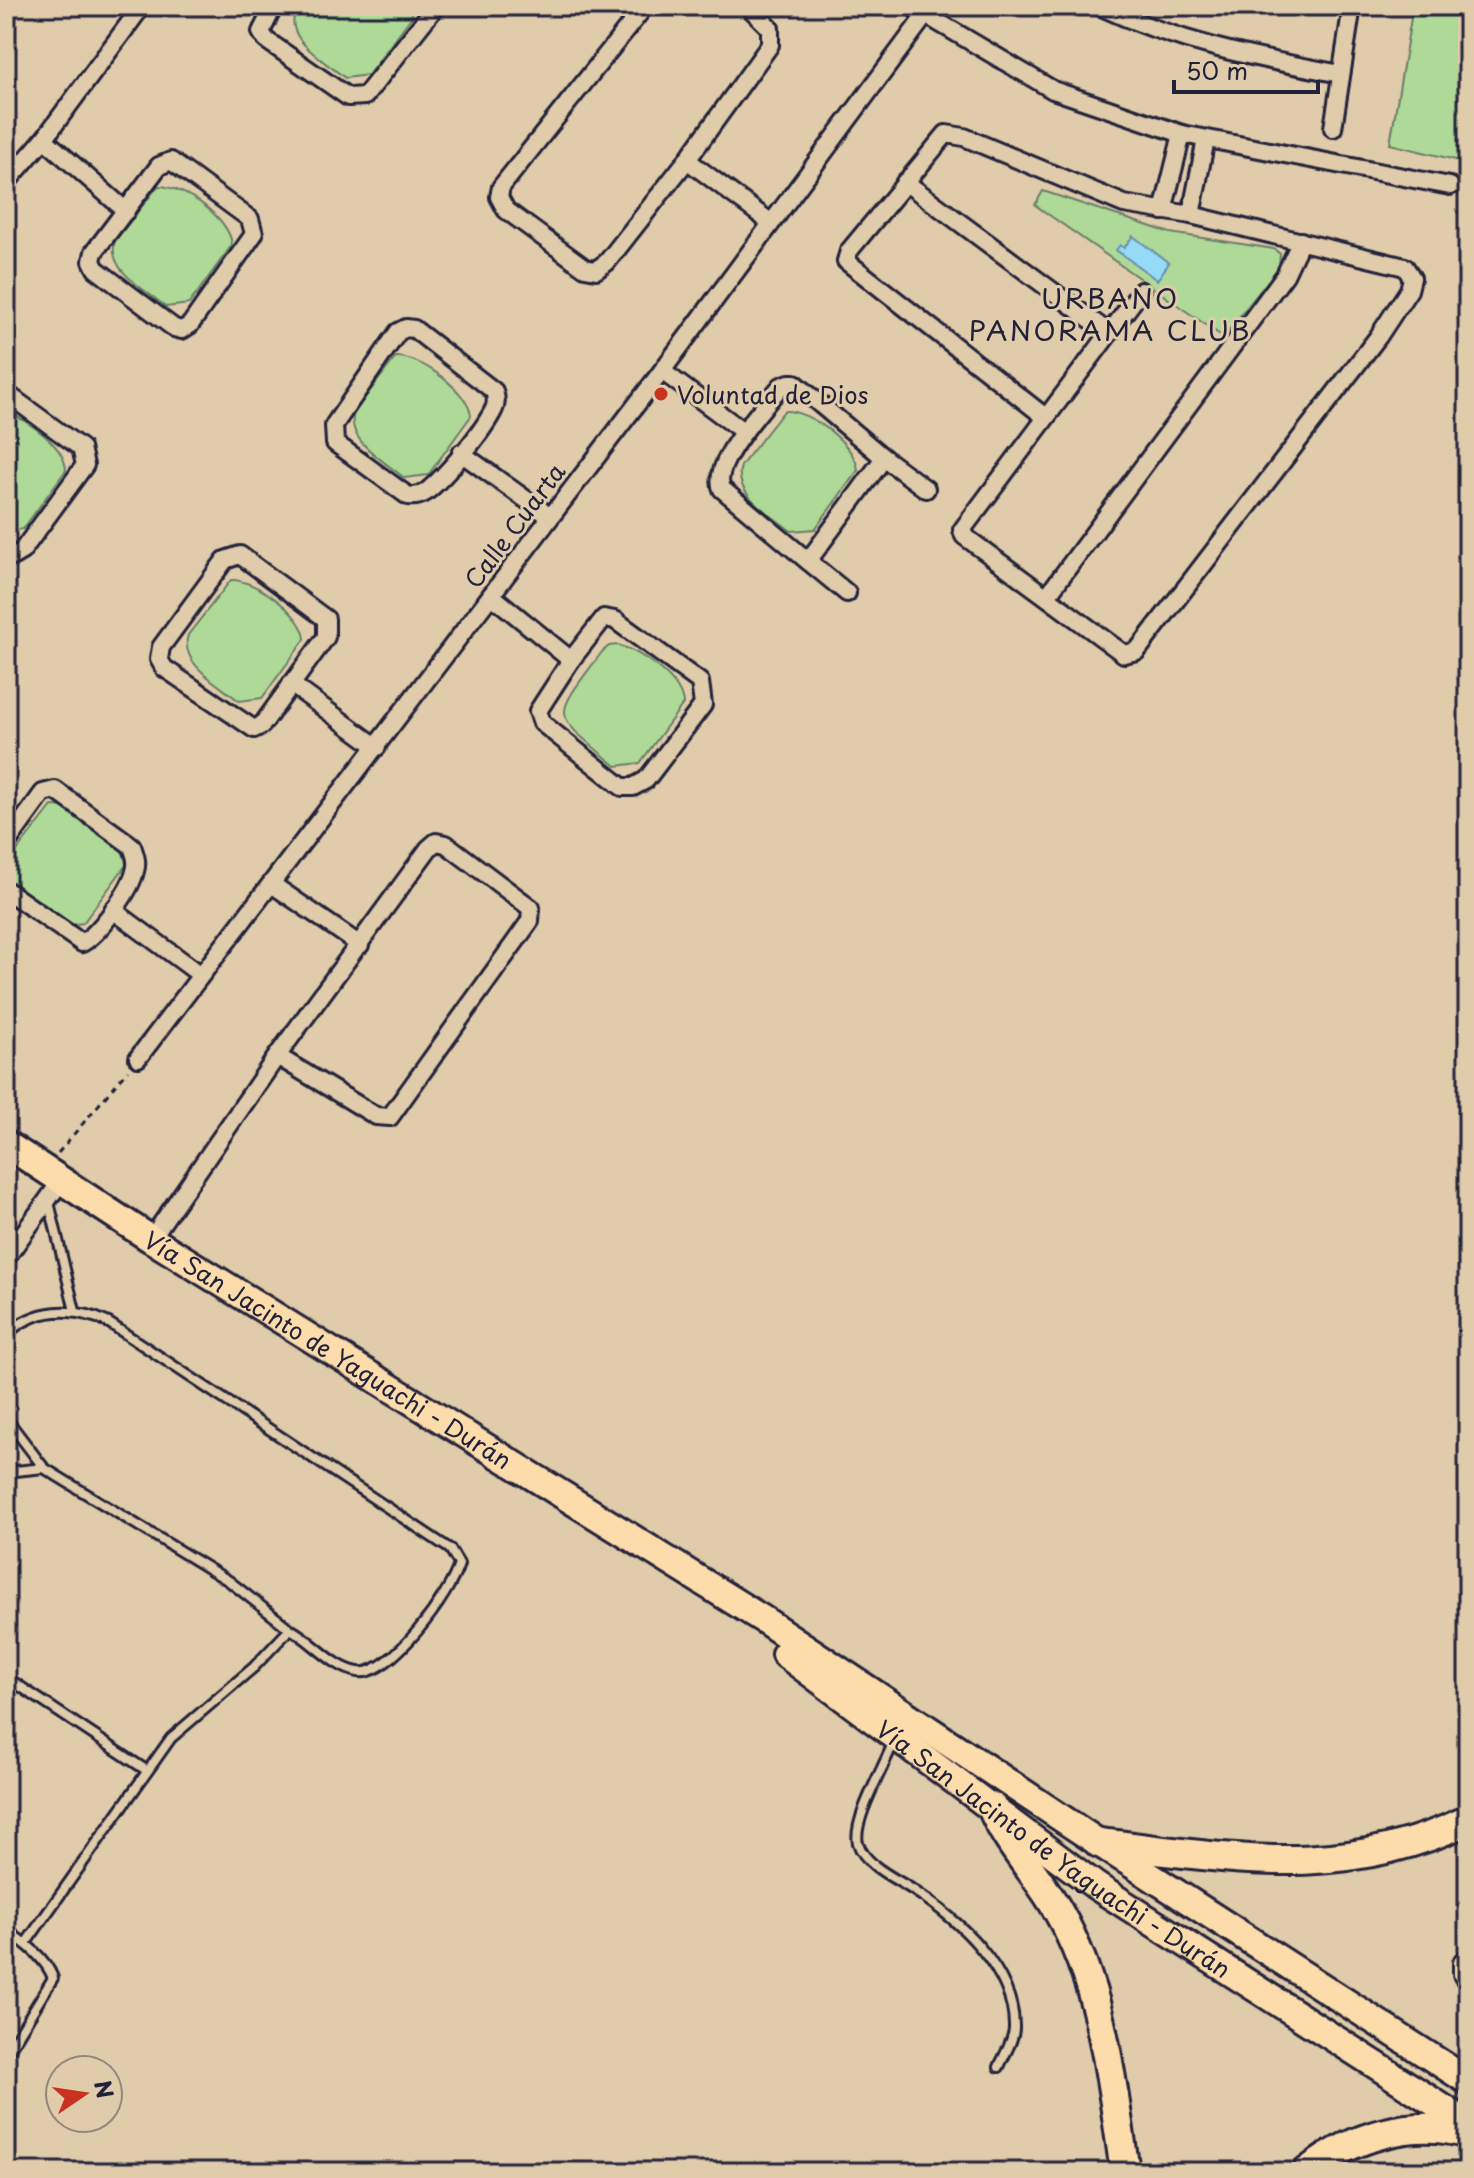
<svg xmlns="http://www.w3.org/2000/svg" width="1474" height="2178" font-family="'Playpen Sans',sans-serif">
<rect width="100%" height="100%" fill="#e0cbaa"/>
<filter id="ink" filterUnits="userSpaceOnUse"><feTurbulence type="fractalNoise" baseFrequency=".0125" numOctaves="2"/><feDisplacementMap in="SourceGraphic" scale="16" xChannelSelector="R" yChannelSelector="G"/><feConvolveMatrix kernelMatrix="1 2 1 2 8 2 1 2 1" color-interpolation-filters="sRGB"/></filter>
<g filter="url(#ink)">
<g fill="#afd997" stroke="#687e69" stroke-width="2">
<path d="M 299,6 L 411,6 L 412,16 L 368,75 L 345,78 C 325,61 277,36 299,6 Z"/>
<path d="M 1413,6 L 1468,6 L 1468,163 L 1390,144 Z"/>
<path d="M 158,186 C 184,186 230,218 232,245 L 189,304 L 166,307 C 146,290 106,270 115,241 Z"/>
<path d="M 1043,191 L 1170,233 L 1274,249 L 1280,254 L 1279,267 L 1223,337 L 1035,205 Z"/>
<path d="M 396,357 C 421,356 469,392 471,416 L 428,475 L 404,478 C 385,461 345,441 354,412 Z"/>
<path d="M 784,411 C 810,410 855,444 858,470 L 815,529 L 791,531 C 772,515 732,494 741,466 Z"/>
<path d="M 6,412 C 28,420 65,446 66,470 L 23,529 L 6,531 Z"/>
<path d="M 231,580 C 255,579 304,615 305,639 L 262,698 L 239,701 C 219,684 179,664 188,635 Z"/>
<path d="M 618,645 C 641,652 681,679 683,704 L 640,763 L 616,766 C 551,711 550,722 602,652 L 609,646 Z"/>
<path d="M 52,806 C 78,806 125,838 126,865 L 83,923 L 60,926 C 40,910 1,890 9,861 Z"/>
</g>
<path fill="#96daf8" stroke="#6890ac" stroke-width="2" d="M 1133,236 L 1169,263 L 1157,280 L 1116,250 L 1120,245 L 1124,248 Z"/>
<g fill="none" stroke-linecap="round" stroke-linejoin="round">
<defs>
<g id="service">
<path d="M 1450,186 L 1468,190"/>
<path d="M 49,1202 L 75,1311"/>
<path d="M 6,1335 C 35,1307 74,1306 109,1323 L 450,1549 L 459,1564 C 452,1591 390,1678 358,1672 C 333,1668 312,1640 290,1629 L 254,1667 L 171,1738 L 26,1943"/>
<path d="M 6,1418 L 44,1468 L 229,1581 L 290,1629"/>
<path d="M 6,1472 L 44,1468"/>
<path d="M 6,1677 L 146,1770"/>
<path d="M 894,1741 C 885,1765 852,1821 858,1843 C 865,1866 895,1878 913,1890 C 958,1919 1015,1970 1014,2028 C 1014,2040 1004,2055 999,2067"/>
<path d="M 6,1930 C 25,1943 45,1957 53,1978 L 6,2055"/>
</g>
<g id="minor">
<path d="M 274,6 L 261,32 L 266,40 L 348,97 L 365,96 L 436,6"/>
<path d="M 645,6 L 501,187 L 499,197 L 506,210 L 585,268 L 596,270 L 607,262 L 687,160 L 770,45 L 770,28 L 748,6"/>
<path d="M 911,6 L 1053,90 L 1182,134 L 1450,186"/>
<path d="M 1099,6 C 1179,43 1254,58 1341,74"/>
<path d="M 1333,128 L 1352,6"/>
<path d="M 44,139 L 126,211"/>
<path d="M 687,160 L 770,222"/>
<path d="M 171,161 L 250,219 L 254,234 L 190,325 L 182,330 L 174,328 L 96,269 L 92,261 L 94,252 L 159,166 Z"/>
<path d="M 905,182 L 1109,333"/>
<path d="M 6,183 L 44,139 L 142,6"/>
<path d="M 1163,211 L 1182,134"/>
<path d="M 1191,215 L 1206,139"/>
<path d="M 406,328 L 414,329 L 494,391 C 496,397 497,403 494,409 C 483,432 446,476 426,492 C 420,496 415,497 408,496 L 335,443 L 334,425 L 398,332 Z"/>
<path d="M 662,371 L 744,432"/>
<path d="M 789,383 L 795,383 L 884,458 L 808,561 L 722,489 C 710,464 765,406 781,386 Z"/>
<path d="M 6,393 L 81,448 L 85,465 L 22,551 L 12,557 L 6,556"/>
<path d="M 1044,416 L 846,261 L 849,251 L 946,134 L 964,137 L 1124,204 L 1191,215 L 1405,267 L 1412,278 L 1409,290 L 1378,337 L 1137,651 L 1124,654 L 964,536 L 962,530 L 1141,291"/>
<path d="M 461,453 L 549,516"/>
<path d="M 884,458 L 926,489"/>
<path d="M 240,555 L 326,619 L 326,637 L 262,725 L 254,729 L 164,668 L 159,659 L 161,647 L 225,560 Z"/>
<path d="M 808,561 L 847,593"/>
<path d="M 491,595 L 571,660"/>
<path d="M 1047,596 L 1285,275 L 1301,241"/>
<path d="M 604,618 L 615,620 L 700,682 L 703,705 L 646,780 L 633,787 L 622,787 L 542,723 L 538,711 L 571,660 Z"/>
<path d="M 291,684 L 377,747"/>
<path d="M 6,844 L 43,793 L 55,790 L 132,846 C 135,855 138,862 135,871 C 131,890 99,934 82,943 L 6,890"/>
<path d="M 273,885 L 360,945"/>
<path d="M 113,910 L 201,975"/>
<path d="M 138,1058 L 662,371 L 924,17"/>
<path d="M 151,1239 L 277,1056 L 429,848 L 436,842 L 446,844 L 531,908 L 530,921 L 390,1117 L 376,1116 L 277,1056"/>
<path d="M 6,1258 L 61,1181"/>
</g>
<g id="primary">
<path id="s1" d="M 6,1144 L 151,1239 L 764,1620 L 1099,1843 L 1468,2081"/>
<path id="s2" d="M 785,1654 L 1096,1886 L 1468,2124"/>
</g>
<g id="trunk">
<path d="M 992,1807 C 1007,1845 1038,1875 1058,1911 C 1103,1989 1112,2084 1125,2172"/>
<path d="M 1099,1843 C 1231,1858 1343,1881 1468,1820"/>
<path d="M 1468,1964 L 1468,1973"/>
<path d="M 1307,2172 C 1351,2137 1413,2117 1468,2134"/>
</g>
</defs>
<use href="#service" stroke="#22223b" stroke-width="14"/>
<use href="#minor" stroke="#22223b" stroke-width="22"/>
<use href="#primary" stroke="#22223b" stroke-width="32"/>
<use href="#trunk" stroke="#22223b" stroke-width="34"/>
<path stroke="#22223b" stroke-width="3" stroke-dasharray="6 6" stroke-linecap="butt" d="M 58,1153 L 128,1070"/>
<use href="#service" stroke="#e0cbaa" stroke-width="8"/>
<use href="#minor" stroke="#e0cbaa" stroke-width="16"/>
<use href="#primary" stroke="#fddcac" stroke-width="26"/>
<use href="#trunk" stroke="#fddcac" stroke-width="28"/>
</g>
</g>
<circle fill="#c8321e" stroke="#e0cbaa" stroke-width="3" cx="661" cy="394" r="8"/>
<g text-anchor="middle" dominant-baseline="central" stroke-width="6" stroke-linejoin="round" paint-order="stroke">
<g font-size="24" fill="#22223b" stroke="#e0cbaa" text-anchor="start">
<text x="677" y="394">Voluntad de Dios</text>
</g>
<g font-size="24" fill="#22223b" stroke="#e0cbaa">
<text transform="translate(514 525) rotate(-53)">Calle Cuarta</text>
<text stroke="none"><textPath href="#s1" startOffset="382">Vía San Jacinto de Yaguachi - Durán</textPath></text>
<text stroke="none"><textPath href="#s2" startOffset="332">Vía San Jacinto de Yaguachi - Durán</textPath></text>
</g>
<g font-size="28" letter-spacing="2" fill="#22223b" stroke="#e0cbaa">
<text x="1110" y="297">URBANO<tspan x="1110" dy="32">PANORAMA CLUB</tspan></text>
</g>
</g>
<rect width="1474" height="2178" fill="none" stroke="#e0cbaa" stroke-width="32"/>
<rect x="16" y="16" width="1442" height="2146" fill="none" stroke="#22223b" stroke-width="3" filter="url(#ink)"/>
<g transform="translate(84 2094) rotate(77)"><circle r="38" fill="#e0cbaa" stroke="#94877e" stroke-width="2"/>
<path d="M0-6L14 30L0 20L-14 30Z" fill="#c8321e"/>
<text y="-12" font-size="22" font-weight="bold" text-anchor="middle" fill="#22223b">N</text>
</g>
<path d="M1174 80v12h144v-12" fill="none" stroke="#22223b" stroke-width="4"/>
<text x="1186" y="80" font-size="24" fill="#22223b" stroke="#e0cbaa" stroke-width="6" paint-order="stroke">50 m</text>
</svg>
